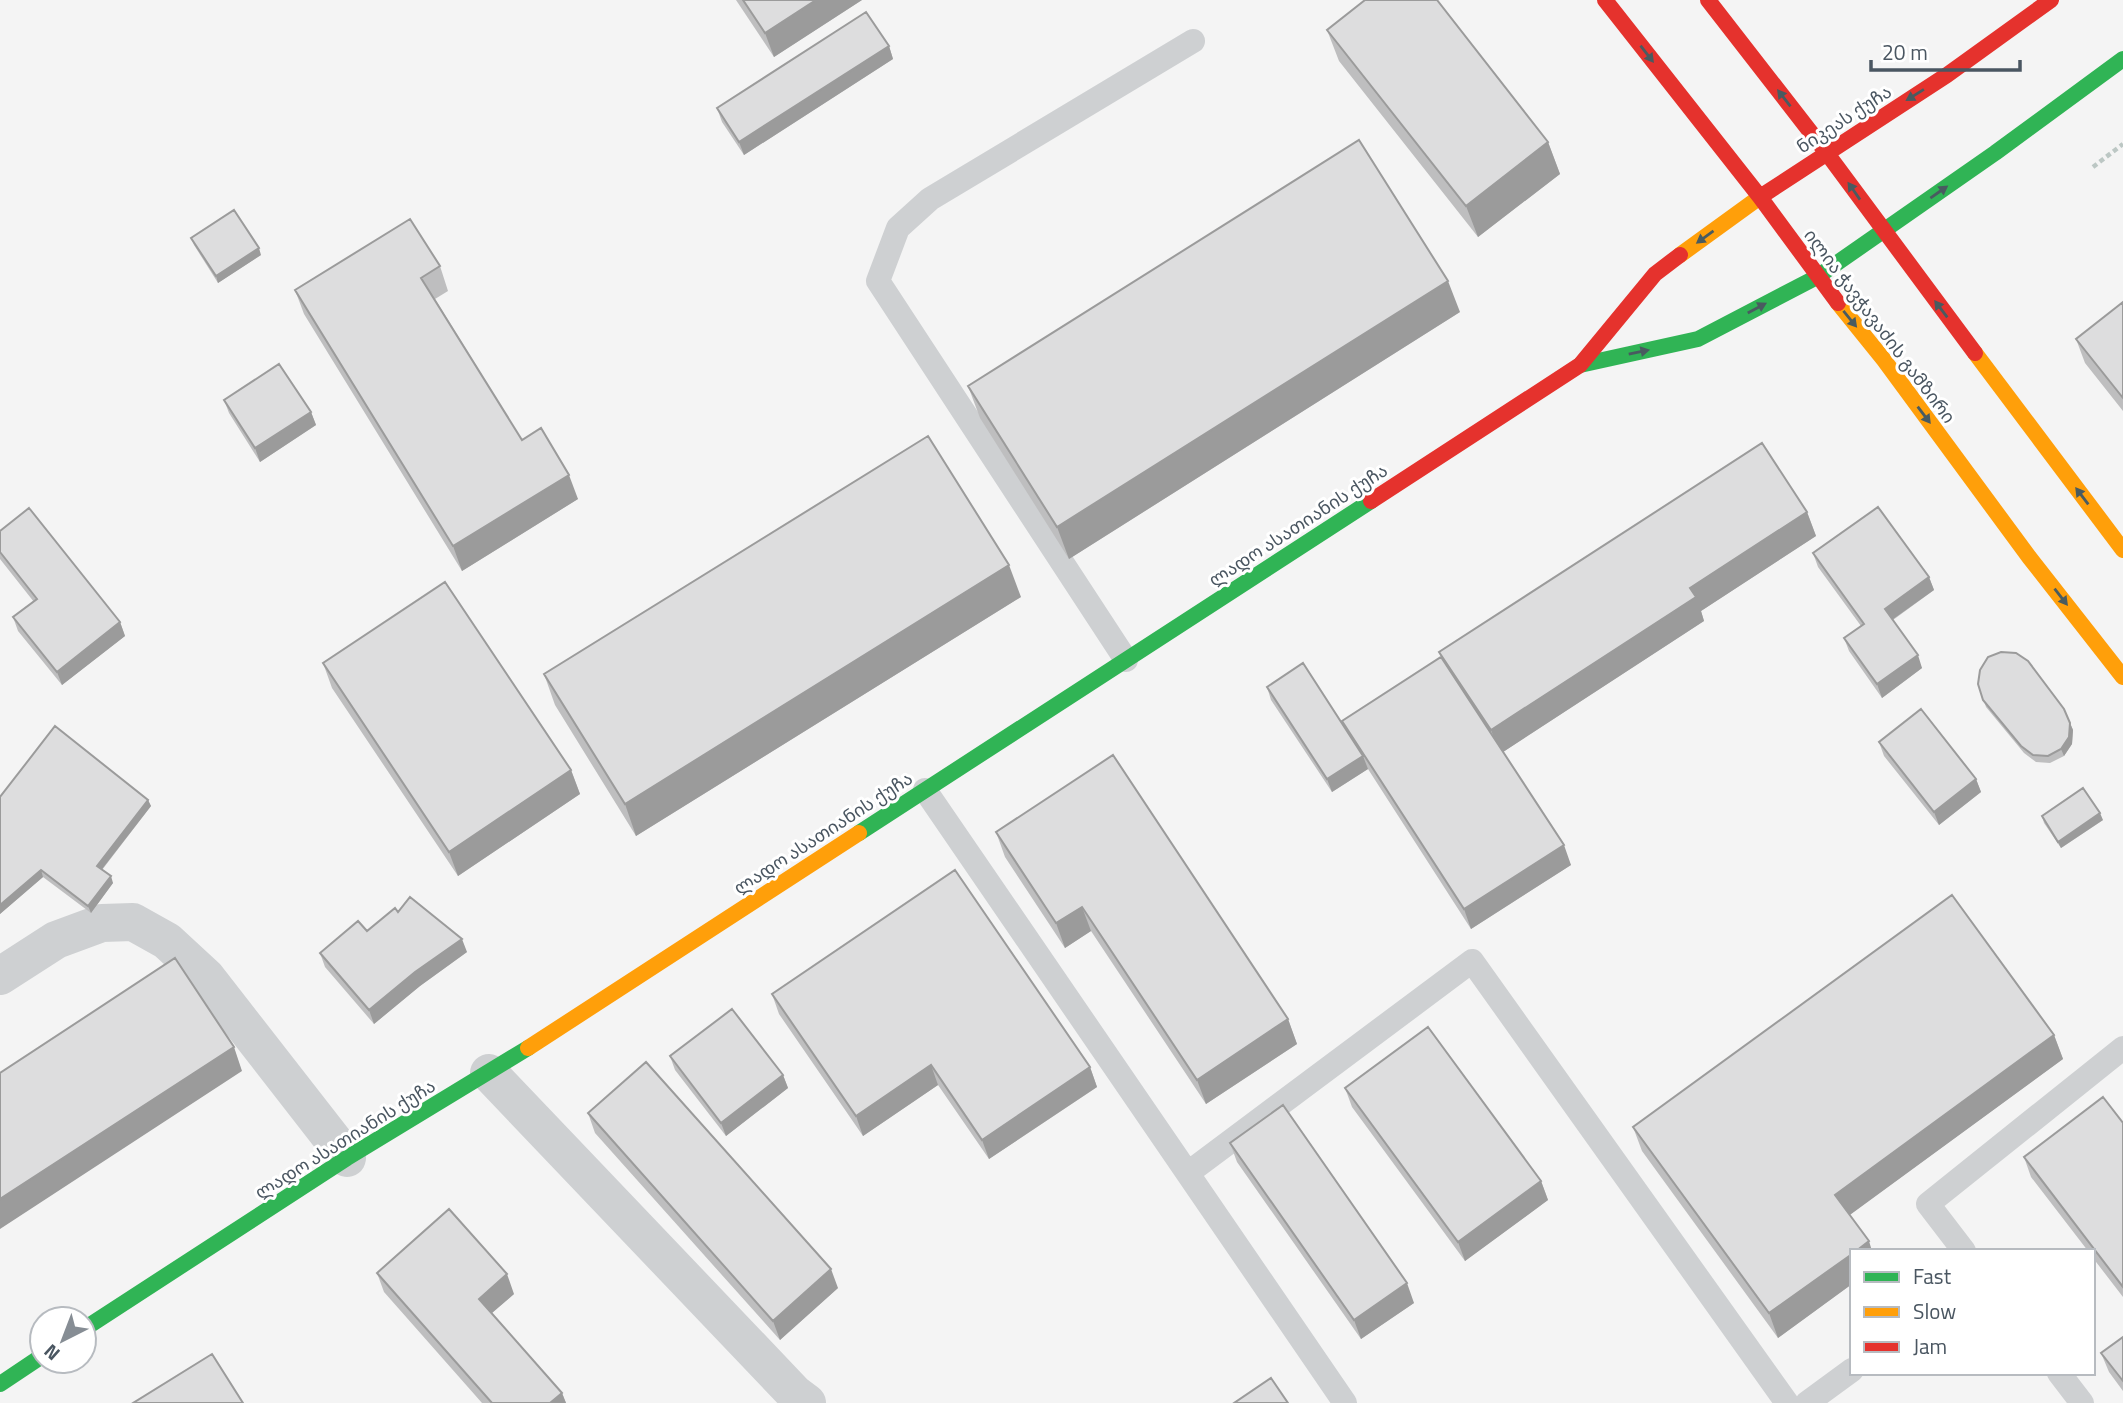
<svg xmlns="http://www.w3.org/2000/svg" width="2123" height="1403" font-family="'Titillium Web','Noto Sans Georgian',sans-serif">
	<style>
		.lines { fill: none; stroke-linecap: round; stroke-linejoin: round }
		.path { stroke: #bcc7c4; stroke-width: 4.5; stroke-dasharray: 5 3.5; stroke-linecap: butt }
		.lane { stroke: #ced0d2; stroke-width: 24 }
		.street { stroke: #ced0d2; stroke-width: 38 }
		.fast { stroke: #30b455; stroke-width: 16 }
		.slow { stroke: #ff9f0a; stroke-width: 16 }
		.jam { stroke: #e5322d; stroke-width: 16 }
		.wall { fill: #bebebf }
		.shaded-wall { fill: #9b9b9b }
		.building { fill: #ddddde; stroke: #9b9b9b; stroke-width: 2 }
		.oneway { fill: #495b60 }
		.labels { text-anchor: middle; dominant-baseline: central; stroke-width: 6; stroke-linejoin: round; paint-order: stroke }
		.street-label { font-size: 18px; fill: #4a5661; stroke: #fff }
	</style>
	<rect width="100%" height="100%" fill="#f4f4f4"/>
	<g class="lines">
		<path class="path" d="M2093,167L2123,144"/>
		<path class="lane" d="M1126,660L878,281L898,228L930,199L1193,41
			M925,790L1345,1403
			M1188,1173L1472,961L1787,1403
			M1964,1251L1928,1204L2123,1048
			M2059,1373L2082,1403
			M1807,1403L1852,1370"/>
		<path class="street" d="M0,976L56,940L102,923L133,922L167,941L206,977L347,1158
			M489,1073L795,1394L807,1403"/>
		<path class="fast" d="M1817,277L1995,153L2123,59
			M1580,365L1698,339L1817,277
			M859,833L1371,501
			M84,1329L347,1158L528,1048
			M0,1384L42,1356"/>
		<path class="slow" d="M1680,255L1760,197
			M1838,303L1884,360L2029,557L2123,677
			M1975,353L2123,550
			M528,1048L859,833"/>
		<path class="jam" d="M1605,0L1760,197L1838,303
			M1708,0L1826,152L1975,353
			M1760,197L1947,75L2051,0
			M1371,501L1580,365L1655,274L1680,255"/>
	</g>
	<path class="wall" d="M736,0H862L774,57Z
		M1327,30L1548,142L1560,174L1478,237L1339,61Z
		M889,46L893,59L744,155L722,122L717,108Z
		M191,238L261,255L218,283L194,245Z
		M440,266L448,291L435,299L522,440L578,499L462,571L304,314L295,290Z
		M2123,302V411L2085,363L2076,339Z
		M1460,312L1069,559L980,418L968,386Z
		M224,400L311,412L316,425L260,462L229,413Z
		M1807,512L1816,536L1701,611L1704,621L1503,752L1571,865L1471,929L1368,769L1332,792L1271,700L1267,687L1345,728L1342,721L1441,657L1439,652Z
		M0,531L120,622L125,636L62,685L18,631L13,617L34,602L0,559Z
		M1813,553L1929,577L1934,590L1893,620L1922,668L1882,698L1849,651L1844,638L1861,626L1818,567Z
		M1021,597L636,836L555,705L544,674Z
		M323,663L571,770L580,794L458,876L332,688Z
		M1978,684L2070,723L2073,730L2072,744L2064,756L2050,763L2036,762L2024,753L1986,707Z
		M1879,742L1976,779L1981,792L1939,825L1884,756Z
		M0,797L148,800L151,806L102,870L113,883L91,913L43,877L0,914Z
		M2042,816L2103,820L2061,848L2044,823Z
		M996,832L1288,1019L1297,1044L1206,1104L1091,931L1065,948L1005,857Z
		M398,912L467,952L420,986L374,1024L325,967L320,953L367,931Z
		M772,994L1090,1067L1097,1087L989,1159L938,1085L863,1136L779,1014Z
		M2054,1035L2063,1059L1849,1215L1852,1251V1284L1778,1338L1642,1151L1633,1127Z
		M670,1056L783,1075L788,1088L726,1136L675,1070Z
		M1345,1088L1541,1181L1548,1200L1465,1261L1352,1107Z
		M588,1113L838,1288L780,1340L595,1133Z
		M2123,1123V1297L2093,1258V1251H2088L2031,1177L2024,1157Z
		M1230,1143L1414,1303L1361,1339L1237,1162Z
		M377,1273L514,1294L492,1313L562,1393L566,1403H482L384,1292Z
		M2123,1337V1391L2109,1372L2101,1353Z"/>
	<path class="shaded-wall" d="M816,0H862L774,57L765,33Z
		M889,46L893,59L744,155L739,142Z
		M1548,142L1560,174L1478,237L1466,206Z
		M259,248L261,255L218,283L216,276Z
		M1448,281L1460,312L1069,559L1057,527Z
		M311,412L316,425L260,462L255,448Z
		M569,475L578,499L462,571L453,546Z
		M1807,512L1816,536L1701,611L1704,621L1500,754L1491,730L1690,588Z
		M1009,565L1021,597L636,836L625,804Z
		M1929,577L1934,590L1889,622L1885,609Z
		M120,622L125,636L62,685L57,672Z
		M1918,655L1922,668L1882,698L1877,684Z
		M2070,723L2073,730L2072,744L2064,756L2061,749Z
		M1363,756L1368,769L1332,792L1327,779Z
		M571,770L580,794L458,876L449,852Z
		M1976,779L1981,792L1939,825L1934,812Z
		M148,800L151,806L99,873L97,866Z
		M2100,813L2103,820L2061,848L2058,842Z
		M1564,845L1571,865L1471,929L1464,909Z
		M41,870L43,877L0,914V905Z
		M111,876L113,883L91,913L88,906Z
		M1082,907L1091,931L1065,948L1056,923Z
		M462,939L467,952L420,986L374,1024L369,1010L415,972Z
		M1288,1019L1297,1044L1206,1104L1197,1080Z
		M2054,1035L2063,1059L1843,1220L1835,1195Z
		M234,1047L242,1071L0,1229V1199Z
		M931,1065L938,1085L863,1136L856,1116Z
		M1090,1067L1097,1087L989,1159L982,1140Z
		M783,1075L788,1088L726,1136L721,1123Z
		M1541,1181L1548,1200L1465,1261L1458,1242Z
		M1869,1241L1872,1251H1856Z
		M1852,1254V1284L1778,1338L1769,1313Z
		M831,1269L838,1288L780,1340L773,1321Z
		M507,1274L514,1294L486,1318L479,1299Z
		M1407,1283L1414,1303L1361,1339L1354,1320Z
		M562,1393L566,1403H550Z"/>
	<path class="building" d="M743,0H816L765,33Z
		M1365,0H1437L1548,142L1466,206L1327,30Z
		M866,12L889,46L739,142L717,108Z
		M1359,140L1448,281L1057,527L968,386Z
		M234,210L259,248L216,276L191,238Z
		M410,219L440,266L421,278L522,440L541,428L569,475L453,546L295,290Z
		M2123,302V398L2076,339Z
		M279,364L311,412L255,448L224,400Z
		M928,436L1009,565L625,804L544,674Z
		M1762,443L1807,512L1690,588L1696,597L1491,730L1439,652Z
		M1878,507L1929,577L1885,609L1918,655L1877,684L1844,638L1864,624L1813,553Z
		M29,508L120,622L57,672L13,617L37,599L0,552V531Z
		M445,582L571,770L449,852L323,663Z
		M2001,652L2016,653L2028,661L2064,709L2070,723L2069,737L2061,749L2048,756L2033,755L2021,746L1983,700L1978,684L1980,670L1988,657Z
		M1441,657L1564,845L1464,909L1342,721Z
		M1303,663L1363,756L1327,779L1267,687Z
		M1921,709L1976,779L1934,812L1879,742Z
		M55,726L148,800L97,866L111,876L88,906L41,870L0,905V797Z
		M1113,755L1288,1019L1197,1080L1082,907L1056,923L996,832Z
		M2083,788L2100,813L2058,842L2042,816Z
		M955,870L1090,1067L982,1140L931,1065L856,1116L772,994Z
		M1952,895L2054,1035L1835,1195L1869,1241L1856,1251H1852V1254L1769,1313L1633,1127Z
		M410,897L462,939L415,972L369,1010L320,953L358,921L367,931L395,908L398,912Z
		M175,958L234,1047L0,1199V1073Z
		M732,1009L783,1075L721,1123L670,1056Z
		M1428,1027L1541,1181L1458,1242L1345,1088Z
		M646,1062L831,1269L773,1321L588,1113Z
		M2103,1097L2123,1123V1287L2024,1157Z
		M1283,1105L1407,1283L1354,1320L1230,1143Z
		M449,1209L507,1274L479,1299L562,1393L550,1403H492L377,1273Z
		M2123,1337V1381L2101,1353Z
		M212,1354L243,1403H133Z
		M1271,1378L1288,1403H1234Z"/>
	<defs><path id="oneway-solid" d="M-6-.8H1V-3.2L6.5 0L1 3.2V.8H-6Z" transform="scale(1.75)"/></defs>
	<g class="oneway">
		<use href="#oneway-solid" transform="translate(1647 54) rotate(52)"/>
		<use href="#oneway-solid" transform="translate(1915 95) rotate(148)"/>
		<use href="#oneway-solid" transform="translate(1784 98) rotate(-128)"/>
		<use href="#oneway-solid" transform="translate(1854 191) rotate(-125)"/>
		<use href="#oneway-solid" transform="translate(1939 192) rotate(-35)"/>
		<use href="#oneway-solid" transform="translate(1705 237) rotate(144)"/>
		<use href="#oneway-solid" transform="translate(1757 308) rotate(-28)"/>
		<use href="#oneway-solid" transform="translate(1941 309) rotate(-127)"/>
		<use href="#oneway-solid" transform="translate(1850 319) rotate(51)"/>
		<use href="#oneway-solid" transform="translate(1639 352) rotate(-12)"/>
		<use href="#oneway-solid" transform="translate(1924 415) rotate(53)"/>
		<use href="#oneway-solid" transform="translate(2082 496) rotate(-127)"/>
		<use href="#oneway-solid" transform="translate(2061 597) rotate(52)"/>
	</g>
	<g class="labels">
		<g class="street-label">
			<text transform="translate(1844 119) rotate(-33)">ნიკეას ქუჩა</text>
			<text transform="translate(1880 326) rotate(53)">ილია ჭავჭავაძის გამზირი</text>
			<text transform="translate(1298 525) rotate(-33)">ლადო ასათიანის ქუჩა</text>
			<text transform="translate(823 833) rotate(-33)">ლადო ასათიანის ქუჩა</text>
			<text transform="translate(345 1139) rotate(-32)">ლადო ასათიანის ქუჩა</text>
		</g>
	</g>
	<rect x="1850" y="1249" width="245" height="126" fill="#ffffff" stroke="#b7bbc0" stroke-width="2"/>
	<rect x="1864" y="1272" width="35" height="10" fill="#30b455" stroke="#b7bbc0" stroke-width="2"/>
	<text x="1913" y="1284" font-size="21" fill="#4a5661">Fast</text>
	<rect x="1864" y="1307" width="35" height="10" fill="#ff9f0a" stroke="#b7bbc0" stroke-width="2"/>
	<text x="1913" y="1319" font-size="21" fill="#4a5661">Slow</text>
	<rect x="1864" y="1342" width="35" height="10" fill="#e5322d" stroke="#b7bbc0" stroke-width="2"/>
	<text x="1913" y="1354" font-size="21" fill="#4a5661">Jam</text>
	<g transform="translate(63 1340) rotate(222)"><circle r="33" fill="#ffffff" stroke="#b7bbc0" stroke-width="2"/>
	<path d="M0-5L12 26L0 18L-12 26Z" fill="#868d94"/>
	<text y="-10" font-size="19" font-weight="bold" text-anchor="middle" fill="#4a5661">N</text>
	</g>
	<path d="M1871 60v10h149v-10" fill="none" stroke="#4a5661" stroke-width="3.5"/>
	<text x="1882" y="60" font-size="21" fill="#4a5661" stroke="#ffffff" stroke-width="5" paint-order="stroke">20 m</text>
</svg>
